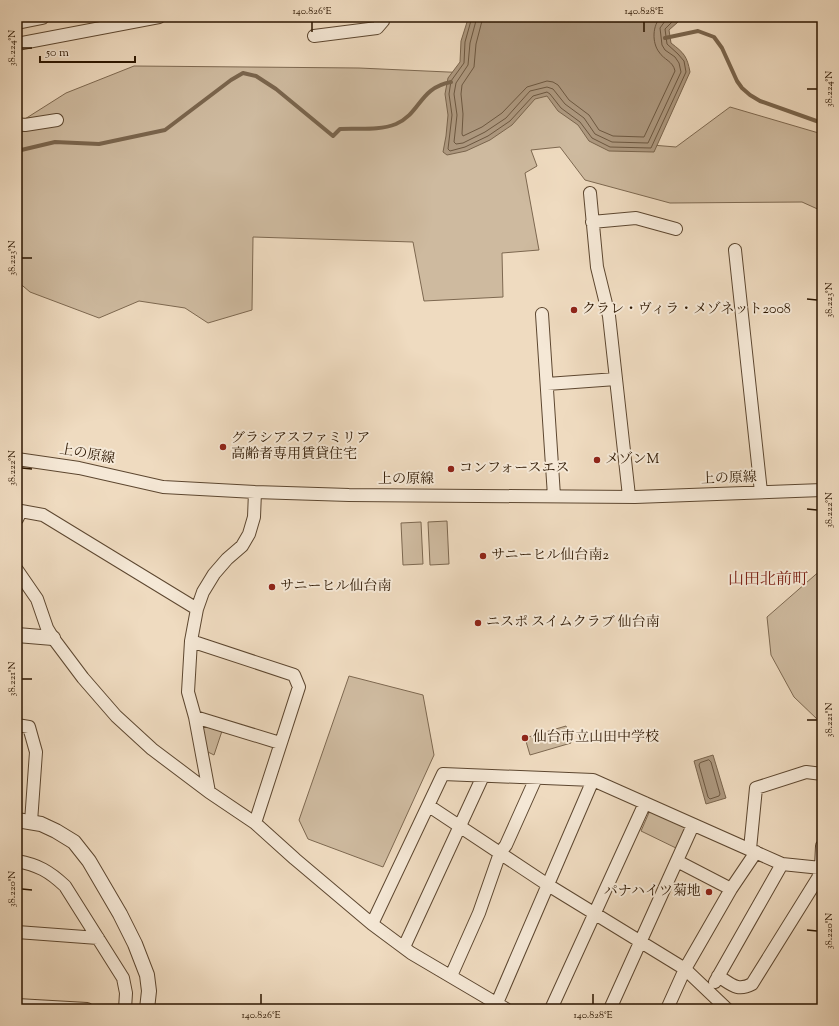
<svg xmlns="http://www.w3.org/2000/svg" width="839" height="1026" font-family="'Sorts Mill Goudy','Noto Serif JP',serif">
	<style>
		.green { fill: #ceba9f; stroke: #7d6850 }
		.water { fill: #ad987f; stroke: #79644c }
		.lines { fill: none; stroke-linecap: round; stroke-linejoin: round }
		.shore { stroke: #6c5740; stroke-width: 1 }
		.stream { stroke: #79644c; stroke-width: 4 }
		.minor-casing { stroke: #5d4730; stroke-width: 14 }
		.tertiary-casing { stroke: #5d4730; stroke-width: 16 }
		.minor { stroke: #f5e8d6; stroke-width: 12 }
		.tertiary { stroke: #f5e8d6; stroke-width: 14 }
		.ticks { fill: none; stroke: #2c1600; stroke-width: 1.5 }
		.poi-dot { fill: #8f2418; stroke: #f5e8d6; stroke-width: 1.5 }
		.labels { text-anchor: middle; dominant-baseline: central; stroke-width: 4; stroke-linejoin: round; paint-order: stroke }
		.poi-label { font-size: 14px; fill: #2c1600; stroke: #f5e8d6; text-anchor: start }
		.street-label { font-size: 14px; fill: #2c1600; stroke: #f5e8d6 }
		.quarter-label { font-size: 16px; fill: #7a1f14; stroke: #f5e8d6 }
		.neatline { fill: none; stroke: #2c1600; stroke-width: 1.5 }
		.ticks-label { font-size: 10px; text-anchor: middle; fill: #2c1600 }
	</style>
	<rect width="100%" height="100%" fill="#efdbc0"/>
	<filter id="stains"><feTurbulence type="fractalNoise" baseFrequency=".005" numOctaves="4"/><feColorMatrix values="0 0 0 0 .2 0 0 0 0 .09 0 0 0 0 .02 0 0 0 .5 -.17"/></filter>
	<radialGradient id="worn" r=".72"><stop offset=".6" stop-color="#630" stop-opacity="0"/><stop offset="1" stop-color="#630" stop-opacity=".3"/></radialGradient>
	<path class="green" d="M134,66L359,68L470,73L539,82L603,141L676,147L730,107L822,134V211L802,202L670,203L585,180L560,147L531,150L537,166L525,173L539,250L502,253L503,297L424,301L413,242L253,237L252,310L208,323L185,308L139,301L99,318L30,292L17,281V124L66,93Z
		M447,521L449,564L430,565L428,522Z
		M421,522L423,564L403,565L401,523Z
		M822,569V722L818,720L794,697L771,655L767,617Z
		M349,676L423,695L434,755L383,867L308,839L299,820Z
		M203,726L222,731L214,755L206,751L201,731Z
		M566,726L571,743L530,755L525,738Z
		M651,808L689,826L678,849L641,831Z"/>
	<path class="water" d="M469,17H676L678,22L669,30L671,43C684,53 687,56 690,72L654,152L609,151L589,141L578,125L558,111L547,96L535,99L512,125L490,140L466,151L447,155L443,152L446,136L448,115L445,94L448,78L460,62L461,41L468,19Z
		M713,755L726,798L706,804L694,761Z"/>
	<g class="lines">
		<path class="shore" d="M472,17L465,42L464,63L451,81L449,94L452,115L448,149L450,151L465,147L488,136L510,121L533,96L547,92L550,94L561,108L580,122L592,138L610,147L651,148L686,72L684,61L678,54L667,44L665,29L673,21V17
			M477,17L470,43L468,65L456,83L454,94L457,115L454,142L456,144L463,143L485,132L506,118L530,91L547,87L553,89L565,104L584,118L595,134L612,142L648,143L681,72L679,63L675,57L665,50L662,45L660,28L668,17
			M483,17L476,44L474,67L462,85L461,94L463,114L462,134L463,136L482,127L502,113L527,87L547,81L553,82L558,85L569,100L589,115L599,130L613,136L644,137L675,71C673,61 664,60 659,52C652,43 652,25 661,17
			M709,760L711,762L720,794L719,796L710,799L708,797L699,765L700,763Z"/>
		<path class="stream" d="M665,38L698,31L714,37L722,48L737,81L742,88L750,95L760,101L822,123
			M17,151L55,142L99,144L165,130L231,80L243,73L256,76L276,89L333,136L340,129C358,128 379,131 396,124C421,113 419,88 451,82"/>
		<g class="minor-casing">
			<path id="minor" d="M314,36L377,28L383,21L382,17
				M17,44L159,17
				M17,124L25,125L57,120
				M590,193L597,267L609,316L629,496
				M592,222L636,218L676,229
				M735,250L761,492
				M542,314L554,496
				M547,384L616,379
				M17,459L79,468L163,487L255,492L349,495L635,497L822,490
				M17,519L21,511L43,515L197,609
				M17,570L37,599L47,628L53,638L83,678L116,716L152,749L209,792L255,823L295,859L372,924L411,953L506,1009
				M191,641L294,675L299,687L255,823
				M195,717L280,743
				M17,725L29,727L36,752L31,822
				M209,792L195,717L188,692L191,641L197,609L203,592L214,574L227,559L242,546L249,534L254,517L255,492
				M429,806L548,885L685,969L727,1009
				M750,849L756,788L806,772L822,774
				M17,861C38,865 49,871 65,886L123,978L126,993L125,1009
				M677,861L731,889
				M372,924L443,774L593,780L782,864L821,868
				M17,932L98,938
				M404,947L483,776
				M451,976L479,913L500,853L506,845L536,778
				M718,976C731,984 737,992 752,984L818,878L821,868L822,846
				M715,982L782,864
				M497,1003L593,780
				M17,1005L87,1009
				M551,1009L645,803
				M610,1009L693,825
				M667,1009L685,969L731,889L756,852"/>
		</g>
		<g class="tertiary-casing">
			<path id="tertiary" d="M17,22L42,17
				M17,635L53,638
				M17,820L41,824L56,831L74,842L89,861L120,914L135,944L147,975L149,991L147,1009"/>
		</g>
		<use href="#minor" class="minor"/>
		<use href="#tertiary" class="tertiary"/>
	</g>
	<path class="ticks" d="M312,32V22M644,32V22M22,48H32M807,89H817M22,258H32M807,299L817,300M22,468L32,469M807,509L817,510M22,679H32M807,720H817M22,889L32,890M807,930L817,931M261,1004V994M593,1004V994"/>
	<g class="poi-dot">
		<circle cx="574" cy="310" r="4"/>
		<circle cx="223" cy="447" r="4"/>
		<circle cx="597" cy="460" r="4"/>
		<circle cx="451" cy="469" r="4"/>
		<circle cx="483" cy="556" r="4"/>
		<circle cx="272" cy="587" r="4"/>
		<circle cx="478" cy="623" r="4"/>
		<circle cx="525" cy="738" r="4"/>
		<circle cx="709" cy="892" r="4"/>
	</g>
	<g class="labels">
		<g class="poi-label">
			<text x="582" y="310">クラレ・ヴィラ・メゾネット2008</text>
			<text x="231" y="439">グラシアスファミリア<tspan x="231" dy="16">高齢者専用賃貸住宅</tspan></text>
			<text x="605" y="460">メゾンM</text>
			<text x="459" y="469">コンフォースエス</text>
			<text x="491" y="556">サニーヒル仙台南2</text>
			<text x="280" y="587">サニーヒル仙台南</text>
			<text x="486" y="623">ニスポ スイムクラブ 仙台南</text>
			<text x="533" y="738">仙台市立山田中学校</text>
			<text x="701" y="892" text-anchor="end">パナハイツ菊地</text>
		</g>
		<g class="street-label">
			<text transform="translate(87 455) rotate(10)">上の原線</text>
			<text transform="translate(729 479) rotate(-2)">上の原線</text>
			<text x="406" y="480">上の原線</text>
		</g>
		<g class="quarter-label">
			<text x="768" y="580">山田北前町</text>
		</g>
	</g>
	<rect width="839" height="1026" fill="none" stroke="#efdbc0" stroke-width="44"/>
	<path d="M40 56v6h95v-6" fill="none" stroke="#2c1600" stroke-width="2"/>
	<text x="46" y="56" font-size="12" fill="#2c1600" stroke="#f5e8d6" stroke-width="3" paint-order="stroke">50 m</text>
	<rect x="22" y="22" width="795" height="982" class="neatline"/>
	<g class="ticks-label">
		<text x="312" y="14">140.826°E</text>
		<text x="644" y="14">140.828°E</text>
		<text transform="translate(11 48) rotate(-90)" y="4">38.224°N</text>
		<text transform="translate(828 89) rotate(-90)" y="4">38.224°N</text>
		<text transform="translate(11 258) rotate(-90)" y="4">38.223°N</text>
		<text transform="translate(828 300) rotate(-90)" y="4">38.223°N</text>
		<text transform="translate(11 468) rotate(-90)" y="4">38.222°N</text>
		<text transform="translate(828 510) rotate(-90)" y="4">38.222°N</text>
		<text transform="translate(11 679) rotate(-90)" y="4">38.221°N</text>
		<text transform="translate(828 720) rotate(-90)" y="4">38.221°N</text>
		<text transform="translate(11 889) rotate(-90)" y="4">38.220°N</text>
		<text transform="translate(828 931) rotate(-90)" y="4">38.220°N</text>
		<text x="261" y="1018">140.826°E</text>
		<text x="593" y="1018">140.828°E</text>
	</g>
	<rect width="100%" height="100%" filter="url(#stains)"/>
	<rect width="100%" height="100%" fill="url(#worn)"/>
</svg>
